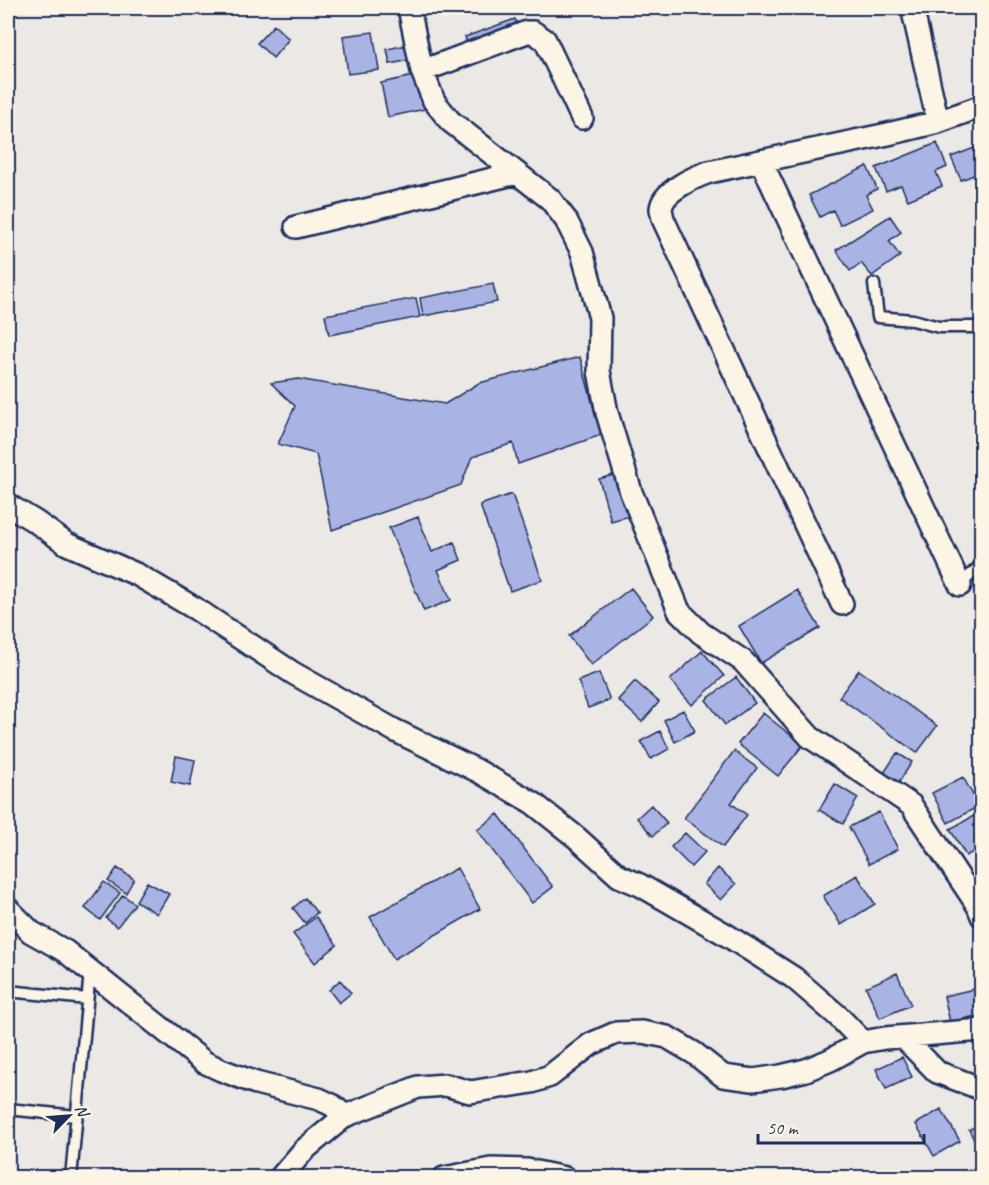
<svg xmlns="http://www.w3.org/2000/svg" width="989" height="1185" font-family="Caveat,sans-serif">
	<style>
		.building { fill: #a9b4e4; stroke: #1b2f5e; stroke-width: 1.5 }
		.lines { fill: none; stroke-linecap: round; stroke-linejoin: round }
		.lane-casing { stroke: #1b2f5e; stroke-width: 15 }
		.street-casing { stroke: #1b2f5e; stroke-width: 26 }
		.lane { stroke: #fcf5e5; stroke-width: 10 }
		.street { stroke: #fcf5e5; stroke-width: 21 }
	</style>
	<rect width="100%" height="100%" fill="#ebe8e5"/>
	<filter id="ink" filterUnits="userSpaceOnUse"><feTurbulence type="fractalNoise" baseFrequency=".0167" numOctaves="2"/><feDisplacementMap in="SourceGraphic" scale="12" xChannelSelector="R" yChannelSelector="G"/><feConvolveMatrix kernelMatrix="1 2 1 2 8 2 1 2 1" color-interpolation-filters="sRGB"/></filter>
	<g filter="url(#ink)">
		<path class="building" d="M515,19L520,31L469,50L465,37Z
			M274,25L289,39L273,58L257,43Z
			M373,32L379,70L348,74L343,36Z
			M412,44L415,59L390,64L387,49Z
			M418,75L425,109L388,117L381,83Z
			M937,143L947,167L936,172L942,186L908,200L901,185L886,191L876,168Z
			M982,145V187L976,174L961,180L951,157Z
			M867,166L877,189L866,195L873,209L840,225L833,210L820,217L809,195Z
			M890,216L901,232L889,241L900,256L872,276L861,263L850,271L836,250Z
			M493,284L497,302L423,316L420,298Z
			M416,298L420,317L329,335L325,315Z
			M580,357L601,435L518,464L513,443L472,457L461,485L332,530L316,454L278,444L295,406L271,383L298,379L445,404L479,383Z
			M617,474L630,516L611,521L599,479Z
			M512,494L542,580L510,591L480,505Z
			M418,517L432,552L454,542L461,560L438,570L451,600L424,611L389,528Z
			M631,588L653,616L591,665L569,636Z
			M797,590L820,628L761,663L739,626Z
			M702,651L724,676L692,705L670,680Z
			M859,670L937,726L917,753L839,697Z
			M599,673L610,700L588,708L578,681Z
			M736,677L755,703L725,725L706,700Z
			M635,681L659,702L642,722L618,700Z
			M683,710L695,731L675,742L664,720Z
			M763,713L803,745L778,776L738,744Z
			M660,731L669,749L651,759L641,741Z
			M734,751L757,768L731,803L747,815L723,847L684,818Z
			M897,753L912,762L899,782L884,773Z
			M176,756L195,760L190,786L171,782Z
			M963,777L979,806L948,823L932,793Z
			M835,784L858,798L843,824L819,810Z
			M651,805L667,823L653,836L637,818Z
			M879,812L898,849L869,864L849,827Z
			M981,812L982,847L966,856L950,829Z
			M498,814L553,887L532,903L477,830Z
			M685,833L705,852L691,867L671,847Z
			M117,868L134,879L126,893L108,881Z
			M457,868L480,909L394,959L370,917Z
			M718,868L736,884L721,900L704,884Z
			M857,875L875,904L841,925L823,896Z
			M104,882L120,893L100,920L85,908Z
			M147,882L169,894L157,914L136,901Z
			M123,895L135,904L117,927L106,918Z
			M305,898L317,913L305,923L293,908Z
			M316,917L337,945L315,963L293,934Z
			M897,973L911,1005L880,1018L866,987Z
			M340,980L351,993L339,1003L329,990Z
			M974,989L980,1015L950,1022L944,996Z
			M902,1057L912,1077L886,1089L876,1069Z
			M941,1109L960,1141L934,1156L916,1124Z
			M982,1123V1154L969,1130Z"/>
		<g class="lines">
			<g class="lane-casing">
				<path id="lane" d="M874,284L878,317L913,320L939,327H982
					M960,585L982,564
					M8,991L87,999
					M8,1109L76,1116
					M71,1178L90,971"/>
			</g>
			<g class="street-casing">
				<path id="street" d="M409,8L422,71L434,101L450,121L550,199L566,220L582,252L600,318L599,371L607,413L631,492L679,611L701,633L743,661L810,737L911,805L978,906L982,916
					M914,16L938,122
					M422,71L527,32H533L545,40L582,118
					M761,161L960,585
					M296,227L517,173
					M8,505L36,522L67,544L138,575L196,609L293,673L394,730L478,771L533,803L577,838L619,876L640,885L725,934L794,978L838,1016L863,1042
					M842,604L663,219C663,218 661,210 661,209C662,191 695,177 709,172L888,134L938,122L982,106
					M8,909L31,932L65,951L204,1062L221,1070L256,1083L319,1099L332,1105L345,1116
					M903,1037L937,1072L982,1089
					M280,1178L304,1150L345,1116L418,1087L446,1085L470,1092L532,1082L550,1076L591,1044L616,1033L642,1032L667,1037L694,1053L723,1076L753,1080L781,1076L806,1070L830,1060L863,1042L885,1038L982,1030
					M444,1178L491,1169L527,1170L565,1178"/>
			</g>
			<use href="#lane" class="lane"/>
			<use href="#street" class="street"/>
		</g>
	</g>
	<rect width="989" height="1185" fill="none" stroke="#fcf5e5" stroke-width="30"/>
	<rect x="15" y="15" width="959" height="1155" fill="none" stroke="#1b2f5e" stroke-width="2" filter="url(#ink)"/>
	<g transform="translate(69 1116) rotate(65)" stroke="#fcf5e5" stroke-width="4.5" paint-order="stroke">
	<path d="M0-4.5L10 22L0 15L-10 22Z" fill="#1b2f5e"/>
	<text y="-9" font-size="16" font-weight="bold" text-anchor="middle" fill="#1b2f5e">N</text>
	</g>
	<path d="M758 1134v9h166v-9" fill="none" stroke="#1b2f5e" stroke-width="3"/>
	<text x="767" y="1134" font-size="18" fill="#1b2f5e" stroke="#fcf5e5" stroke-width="4.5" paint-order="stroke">50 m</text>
</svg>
